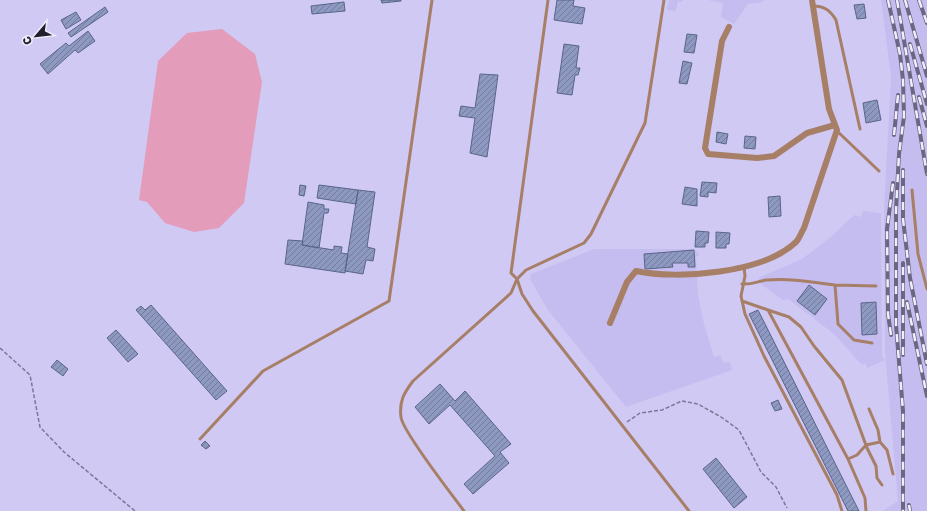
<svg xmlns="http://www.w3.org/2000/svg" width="927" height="511" font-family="'Golos Text',sans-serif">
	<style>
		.built { fill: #c5bdf0 }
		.garden { fill: #e39cba }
		.building { fill: url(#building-hatch); stroke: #5a658a }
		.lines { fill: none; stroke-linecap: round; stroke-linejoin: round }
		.path { stroke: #7c7795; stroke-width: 1.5; stroke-dasharray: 4 2; stroke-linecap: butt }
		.service { stroke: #a77e66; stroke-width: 3 }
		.minor { stroke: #a77e66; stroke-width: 6 }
		.rail-casing { stroke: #6b6681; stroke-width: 4 }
		.rail { stroke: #f0eefc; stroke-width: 2.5; stroke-dasharray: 8; stroke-linecap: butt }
	</style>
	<defs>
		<pattern id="building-hatch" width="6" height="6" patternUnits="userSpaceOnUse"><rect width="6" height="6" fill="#8d99c1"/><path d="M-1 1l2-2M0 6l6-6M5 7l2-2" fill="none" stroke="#737c9d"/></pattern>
	</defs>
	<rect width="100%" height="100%" fill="#d0c9f4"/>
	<path class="built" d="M669,0H683L682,2L678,1L676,11L667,10Z
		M708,0H764L763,2L748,4L734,24L721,17L723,3Z
		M881,0H927V511H883L898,501L885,352L884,210L891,77Z
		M863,211L881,213L882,356L885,360L867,368L865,363L862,365L834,334L788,299L783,300L762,285L758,278L802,259L831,237L854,215L861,217Z
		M594,249H694L700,255L696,257L698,295L704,324L714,357L720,355L724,363L730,362L732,370L626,407L548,310L530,279L531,274Z"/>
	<path class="garden" d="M222,29L255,54L262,82L244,203L219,228L194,232L165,223L147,202L139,200L158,61L187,33Z"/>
	<path class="building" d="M381,0H401V1L382,3Z
		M557,0H574L573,6L585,8L582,24L554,20Z
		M344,2L345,11L312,14L311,6Z
		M864,4L866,18L857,19L854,5Z
		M105,7L108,12L71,37L68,33Z
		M76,12L81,20L66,29L61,20Z
		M88,31L95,41L78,53L75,50L48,74L40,64L66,43L69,46Z
		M687,34L697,35L694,53L684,52Z
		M564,44L579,46L576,68H580L578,75H575L572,95L557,93Z
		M683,61L692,63L687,84L679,83Z
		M480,74L498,75L487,157L470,153L475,118L459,116L461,106L475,108Z
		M877,100L881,120L866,123L863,103Z
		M717,132L728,134L726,144L716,142Z
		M745,136L756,137L755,149L744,148Z
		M702,182L717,183L716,193L708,192V197L700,196Z
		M300,185L306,186L304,196L299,195Z
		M319,185L358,190L356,204L317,198Z
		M685,187L697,189V206L682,204Z
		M358,190L375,192L367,247L375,249L373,261L366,260L363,274L345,271Z
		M780,196L781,216L769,217L768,197Z
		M308,202L324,205V209H329L328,213H324L319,248L302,245Z
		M696,231L709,232L708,243H705V247H695Z
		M716,232L730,233L729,244H726V248H716Z
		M288,240L303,241L302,245L334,250V246L342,247L341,253L348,254L345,273L285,264Z
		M694,250L695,267H688V263H672L673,267L645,269L644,254Z
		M809,285L827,299L815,315L797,301Z
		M876,302L877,334L862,335L861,303Z
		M151,305L227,391L216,400L136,310L141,306L145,310Z
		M758,310L859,511H848L749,314Z
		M116,330L138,354L128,362L107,338Z
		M57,360L68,369L63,376L51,367Z
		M440,384L455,401L465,391L511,444L500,452L509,463L473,494L464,484L495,456L450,405L429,424L415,407Z
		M778,400L782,409L775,411L771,403Z
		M205,441L210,446L206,449L201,445Z
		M716,458L747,497L734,508L703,469Z"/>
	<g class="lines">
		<path class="path" d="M0,348L30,375L40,427L64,452L135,511
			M627,422L640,413L662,410L682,401L698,404L721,417L739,430L761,472L776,487L787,508"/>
		<path class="service" d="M664,0L645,123L591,234L584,243L526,270L517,279L522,294L533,311L689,511
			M813,6C824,6 830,10 836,20L860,129
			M837,131L879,171
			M912,190L918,254L927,289
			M744,267L745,276L741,296L745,314L764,356L837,495L842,511
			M742,284C753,285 757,281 767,280C789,278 812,282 835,285L838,324L854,340L872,343
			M835,285L876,286
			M742,301L768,310L848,459L865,498L866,511
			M768,310L789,317L801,327L814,346L842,380L867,448L876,466L877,478L882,485
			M869,409L878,430L880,442L887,450L893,474
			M200,439L263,371L389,301L432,0
			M848,459L857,455L866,445L880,442
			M464,511C453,496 402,431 401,417C399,401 404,393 413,381L511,293L517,279L511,273L548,0"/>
		<path class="minor" d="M729,27L722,41L705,148L708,154L757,158L774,156L807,133L835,125
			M610,323L627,282L636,271C678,280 764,273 796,242C799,239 801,233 804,228L837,130L829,109L812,0"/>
		<g class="rail-casing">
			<path id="rail" d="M888,0L900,54L903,80L904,116L899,154L896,210V325L903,411V511
				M897,0L927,174
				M905,0L927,76
				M919,0L927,23
				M910,44L927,104
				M919,97L927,126
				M894,135L898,95
				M903,170V219L910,278L927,364
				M907,302L927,396
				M891,335L888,314L887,229L893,183
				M903,355V263
				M909,505L910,511"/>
		</g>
		<use href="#rail" class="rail"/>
	</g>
	<g transform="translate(36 36) rotate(242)" stroke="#f0eefc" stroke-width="3" paint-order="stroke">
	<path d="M0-3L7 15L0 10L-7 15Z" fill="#211e2e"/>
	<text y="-6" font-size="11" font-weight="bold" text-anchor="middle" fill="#211e2e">С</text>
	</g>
</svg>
